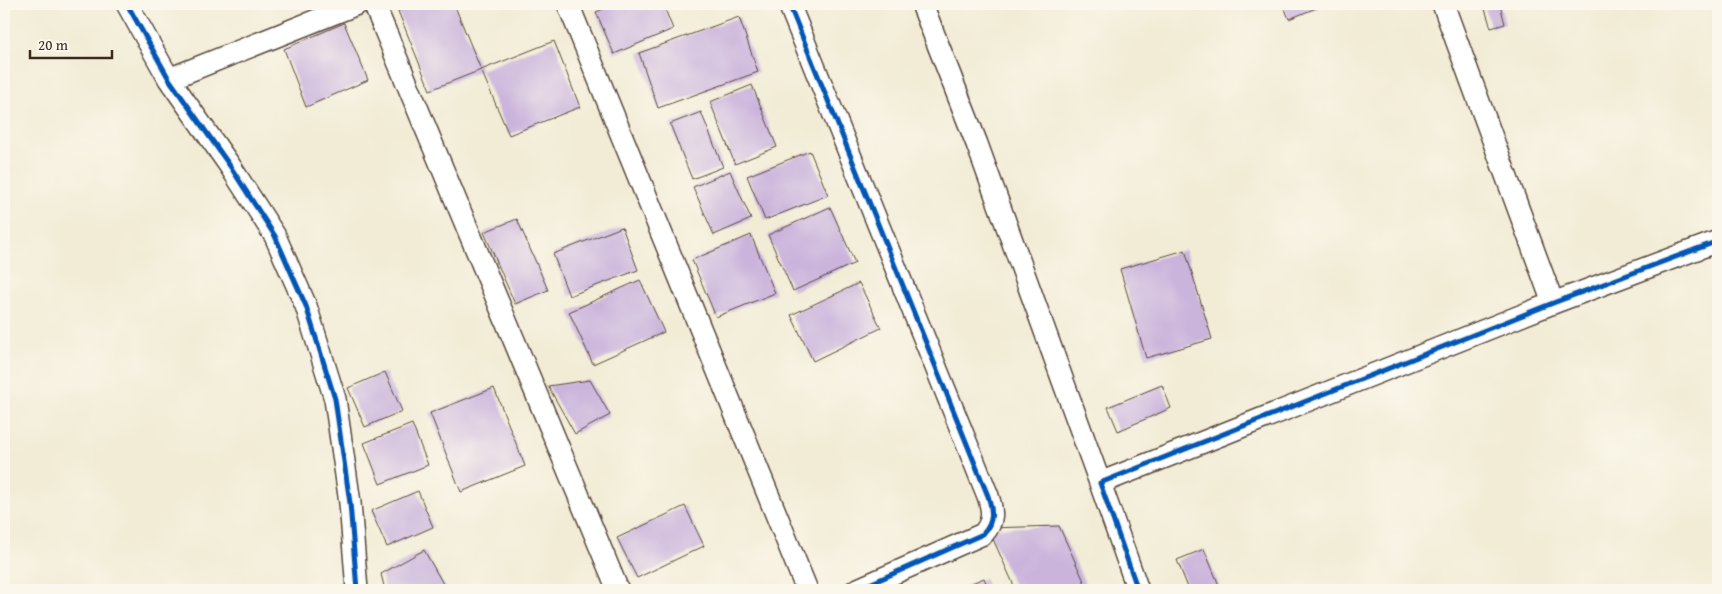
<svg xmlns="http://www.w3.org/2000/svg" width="1722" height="594" font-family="'Gentium Book Plus',serif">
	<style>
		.building { fill: #cab4dc }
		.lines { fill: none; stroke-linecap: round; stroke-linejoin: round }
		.minor-casing { stroke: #56473a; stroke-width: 24 }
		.minor { stroke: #fff; stroke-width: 21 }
		.cycleway-casing { stroke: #fbf7ec; stroke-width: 8 }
		.cycleway { stroke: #0057b8; stroke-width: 5 }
	</style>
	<rect width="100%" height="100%" fill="#fbf7ec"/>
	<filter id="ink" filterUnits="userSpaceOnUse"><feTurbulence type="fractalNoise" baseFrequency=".02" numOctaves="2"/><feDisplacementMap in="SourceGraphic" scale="10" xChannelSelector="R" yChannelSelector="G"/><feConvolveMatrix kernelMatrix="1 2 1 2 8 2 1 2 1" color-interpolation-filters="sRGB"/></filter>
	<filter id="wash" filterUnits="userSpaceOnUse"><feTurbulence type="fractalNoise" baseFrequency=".0096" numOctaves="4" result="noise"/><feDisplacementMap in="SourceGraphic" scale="20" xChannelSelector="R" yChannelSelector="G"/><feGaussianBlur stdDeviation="1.12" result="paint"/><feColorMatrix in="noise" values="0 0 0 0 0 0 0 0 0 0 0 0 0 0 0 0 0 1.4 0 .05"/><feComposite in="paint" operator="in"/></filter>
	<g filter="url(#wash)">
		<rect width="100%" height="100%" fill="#f2ecd6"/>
		<g id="blocks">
			<path class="building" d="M415,4H454L481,70L430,90L398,11Z
				M616,4H663L673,29L614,54L596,12Z
				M1283,4H1326L1289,19Z
				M1500,5L1505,24L1491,28L1485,9Z
				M739,17L758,72L658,108L639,53Z
				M344,23L368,80L306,107L284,49Z
				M554,41L580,107L509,135L481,70Z
				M752,85L777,147L735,164L710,102Z
				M701,112L723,167L692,179L670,124Z
				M810,151L828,195L765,220L747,176Z
				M730,171L751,219L714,235L693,187Z
				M830,207L855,263L793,291L768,235Z
				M517,219L548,290L515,304L484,232Z
				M622,227L638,270L569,296L553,254Z
				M751,235L775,293L716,317L692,260Z
				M1185,250L1212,339L1146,358L1120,269Z
				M640,280L664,332L593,364L569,312Z
				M859,283L881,328L813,361L791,315Z
				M385,372L402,411L365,427L348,388Z
				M590,380L610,415L575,434L548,386Z
				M1162,385L1171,408L1118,431L1108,407Z
				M494,388L525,466L461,492L430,413Z
				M412,424L428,465L380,484L364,443Z
				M418,491L433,527L387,547L371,511Z
				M685,506L704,546L637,578L617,538Z
				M1059,526L1088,590H1016L988,528Z
				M1204,549L1221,590H1189L1177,560Z
				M424,550L446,589L385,590L381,574Z
				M984,578L989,590H955Z"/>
		</g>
	</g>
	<g filter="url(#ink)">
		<use href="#blocks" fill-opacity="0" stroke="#56473a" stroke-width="1"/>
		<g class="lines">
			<g class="minor-casing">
				<path id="minor" d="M127,4L169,79L230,166L275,236L306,306L335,399L350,503L357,590
					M374,4L618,590
					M568,4L807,590
					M789,4L988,496C993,511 994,522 983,534L856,590
					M922,4L977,144L1100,483
					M1443,4L1553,303
					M169,79L357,4
					M1138,590L1100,483L1553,303L1718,241"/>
			</g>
			<use href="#minor" class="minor"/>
			<g class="cycleway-casing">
				<path id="cycleway" d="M127,4L169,79L230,166L275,236L306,306L335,399L350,503L357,590
					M789,4L988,496C993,511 994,522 983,534L856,590
					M1138,590L1100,483L1553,303L1718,241"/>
			</g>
			<use href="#cycleway" class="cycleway"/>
		</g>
	</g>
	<rect width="1722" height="594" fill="none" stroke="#fbf7ec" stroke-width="20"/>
	<path d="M30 50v8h82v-8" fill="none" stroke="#3b2a1e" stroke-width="2.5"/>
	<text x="38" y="50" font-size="15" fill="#3b2a1e" stroke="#fbf7ec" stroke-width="4" paint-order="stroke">20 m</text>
</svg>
